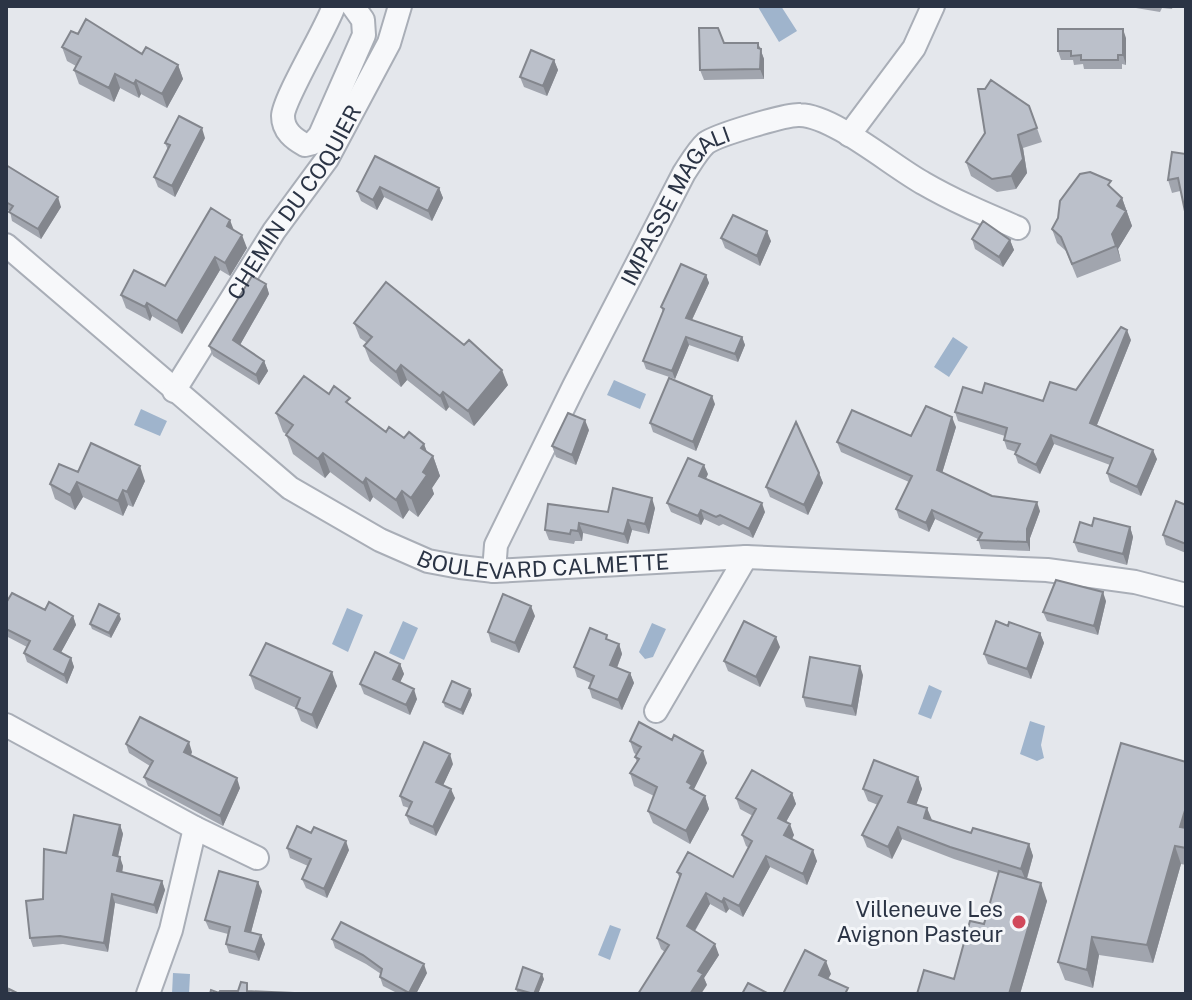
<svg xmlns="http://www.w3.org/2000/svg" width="1192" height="1000" font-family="'Public Sans',sans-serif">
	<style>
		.water { fill: #9fb4cc }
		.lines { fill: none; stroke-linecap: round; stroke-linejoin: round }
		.minor-casing { stroke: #a9aeb7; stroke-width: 26 }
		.minor { stroke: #f7f8fa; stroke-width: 22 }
		.wall { fill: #a1a5ae }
		.shaded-wall { fill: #83868d }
		.building { fill: #bbc0ca; stroke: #83868d; stroke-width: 2 }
		.poi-dot { fill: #d1495b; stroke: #f4f6f9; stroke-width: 3 }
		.labels { text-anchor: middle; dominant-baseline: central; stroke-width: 6; stroke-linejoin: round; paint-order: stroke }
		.street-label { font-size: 22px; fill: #2b3445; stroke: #f4f6f9 }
		.poi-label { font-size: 22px; fill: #2b3445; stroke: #f4f6f9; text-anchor: end }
	</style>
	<rect width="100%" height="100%" fill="#e4e7ec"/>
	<path class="water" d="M781,6L797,31L779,42L758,7Z
		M953,337L968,347L949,377L934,367Z
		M614,380L646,394L640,409L607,395Z
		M141,409L167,421L160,436L134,425Z
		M347,608L363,615L348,652L332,644Z
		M403,621L418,628L404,660L389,653Z
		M652,623L666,629L653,657L645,659L639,652Z
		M929,685L942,691L931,719L918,714Z
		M1030,721L1045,726L1041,745L1044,758L1037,761L1020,754Z
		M610,925L621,929L610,960L598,955Z
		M173,973L190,974L189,994H172Z"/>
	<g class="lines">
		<g class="minor-casing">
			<g id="minor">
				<path d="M334,6C326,29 283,100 283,116C283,131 294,139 305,145L313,143L320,135L364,35L363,20L353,6"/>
				<path d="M849,135L914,48L933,6"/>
				<path id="s1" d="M6,245L290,488L380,540L428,561L460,567L494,571L746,557L1047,570L1135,582L1186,595"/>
				<path id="s2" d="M174,391L274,231L327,159L389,43L400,6"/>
				<path id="s3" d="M494,571L496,545L574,386L684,173C690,164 698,150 706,143C717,135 787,114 800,115C834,116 892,166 923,183C954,201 985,214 1018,228"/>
				<path d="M656,711L746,557"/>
				<path d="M6,725L195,828L171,930L148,994"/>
				<path d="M195,828L257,858"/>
			</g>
		</g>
		<use href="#minor" class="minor"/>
	</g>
	<path class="wall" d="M1124,6H1173L1172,9L1162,8L1160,12Z
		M78,34L178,65L183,79L167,108L141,94L139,98L120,88L114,102L79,84L74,70L76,66L67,61L62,47Z
		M1126,38V65L1122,64V69H1084L1083,64L1074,65L1073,60H1061L1058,51Z
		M724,43H758L764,59V79L704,80L700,70Z
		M554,60L558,70L547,96L524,87L520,77Z
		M1029,106L1042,142L1023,148L1027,173L1016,189L997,192L971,176L966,162Z
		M205,138L175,197L158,187L154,177L168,150L165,143Z
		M1186,154L1180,191L1172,193L1168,180Z
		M375,156L439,188L443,198L432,221L384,197L377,210L361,201L357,191Z
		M6,165L61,207L41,239L12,221L10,211L6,209Z
		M1114,190L1122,198L1132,226L1118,249L1121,261L1077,278L1066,251L1057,243L1052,229Z
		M234,231L247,248L230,276L220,270L182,334L152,316L150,321L126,308L121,295L165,286Z
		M721,238L771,241L760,266L725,248Z
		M972,239L1010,240L1014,250L1003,267L975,249Z
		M706,275L709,283L692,320L742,337L745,345L738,362L689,345L675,379L646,369L643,361L663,312L661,307Z
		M266,284L269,294L240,345L264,361L268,371L259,385L213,356L209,346Z
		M354,323L508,385L474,426L449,407L446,411L407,380L401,387L370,361L364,346L367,343L360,338Z
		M1131,340L1097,425L1157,459L1141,496L1110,482L1107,473L1110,465L1054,444L1040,474L1018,463L1015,454L1016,452L1007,449L1004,440L1005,436L958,421L955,412L982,393L1043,401L1076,390Z
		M329,394L353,407L386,432L424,444L427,453L433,456L440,476L432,488L434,494L418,517L409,510L403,519L373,497L370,502L330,472L325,478L293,454L286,434L283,432L276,413Z
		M715,404L696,451L653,432L650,423Z
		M956,427L942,473L992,496L1040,511L1030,538V551L981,549L978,539L935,519L929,532L899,518L896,509L909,482L841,452L837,442L911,436Z
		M589,430L576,465L556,457L552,446Z
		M78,472L145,481L133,507L128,505L123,516L83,497L75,510L55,499L50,484Z
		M819,473L823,483L808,515L770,497L766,487Z
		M708,474L706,478L765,512L753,538L723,524L719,526L704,519L701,525L671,512L667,503Z
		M1186,505V553L1166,545L1163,535Z
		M655,508L649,534L632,530L628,544L583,533L582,541H575L574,544L549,540L545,530L608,512Z
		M1092,526L1130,527L1133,537L1127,565L1078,552L1074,542Z
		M1106,601L1098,635L1047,621L1043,612Z
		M6,603L73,616L76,625L61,652L71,658L74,667L67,684L27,662L24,653L27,647L6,636Z
		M535,616L519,653L491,642L488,632Z
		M121,619L111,638L92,629L90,624Z
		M1008,626L1040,633L1044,643L1031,679L988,664L984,654Z
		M609,640L619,644L622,654L617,668L630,673L634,683L622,710L592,698L589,688L591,683L577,677L574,667Z
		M780,647L760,687L728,671L724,661Z
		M400,664L404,674L400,682L417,699L410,715L364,694L360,684Z
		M250,675L337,686L317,729L301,721L296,708L255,689Z
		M863,675L856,716L806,707L803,697Z
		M470,689L472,695L463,715L445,707L443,702Z
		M630,741L707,763L694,789L705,796L709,809L690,844L653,823L648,811L654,796L634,786L630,773L637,762L635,757L637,755L634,753Z
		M126,744L192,752L191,755L240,788L223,826L148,786L144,777L150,766L129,753Z
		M1186,762V865L1181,864L1153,963L1099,955L1093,988L1065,980L1058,962Z
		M453,764L443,785L455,798L436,836L410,824L406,815L409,808L403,806L400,796Z
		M918,777L922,789L916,804L932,820L971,833L1029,844L1033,856L1027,879L1047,901L1020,994H917L954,979L984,924L998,873L954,859L902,839L892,859L867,847L862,835L878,805L868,801L863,789Z
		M792,793L796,804L786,822L794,835L792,839L817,861L807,885L770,867L743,917L729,909L726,913L710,904L695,931L719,955L704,978L707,985L661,949L657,938L680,879L677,872L733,877L749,848L746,846L742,835L753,816L740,809L736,798Z
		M120,825L123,834L118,857L123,866L122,872L162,881L165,890L157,914L115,903L108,952L63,944L33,947L30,938L43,899L66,853Z
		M311,833L349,850L327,898L306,888L302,879L308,866L290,858L287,848Z
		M262,891L251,932L261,935L265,944L259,961L229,953L226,944L228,934L209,929L205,920Z
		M332,939L427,973L416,994H399L383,986L380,977L381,974L366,964L335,948Z
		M544,979L538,994H518L516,989Z"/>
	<path class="shaded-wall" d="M1123,29L1126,38V65L1123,55Z
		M758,43L764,59V79L760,69Z
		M554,60L558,70L547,96L543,86Z
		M178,65L183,79L167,108L162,94Z
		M115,74L120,88L114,102L109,88Z
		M136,80L141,94L139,98L134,84Z
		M202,128L205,138L175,197L172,186Z
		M1018,135L1023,148L1027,173L1016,189L1011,176Z
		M380,187L384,197L377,210L373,200Z
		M439,188L443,198L432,221L428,211Z
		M58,197L61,207L41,239L38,229Z
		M1122,198L1132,226L1118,249L1121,261L1112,234L1117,206Z
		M230,220L235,233L227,226Z
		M767,231L771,241L760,266L757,256Z
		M242,235L247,248L230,276L225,263Z
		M1010,240L1014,250L1003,267L999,257Z
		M215,257L220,270L182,334L177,321Z
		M706,275L709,283L689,326L686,318Z
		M266,284L269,294L237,350L233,340Z
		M147,303L152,316L150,321L145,307Z
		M1127,330L1131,340L1094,432L1090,423Z
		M686,337L689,345L675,379L672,371Z
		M742,337L745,345L738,362L735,354Z
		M264,361L268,371L259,385L256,375Z
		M401,365L407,380L401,387L396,372Z
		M502,370L508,385L474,426L468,411Z
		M443,392L449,407L446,411L440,396Z
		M712,396L715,404L696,451L693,442Z
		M952,417L956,427L940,480L937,470Z
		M585,420L589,430L576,465L572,455Z
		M1051,435L1054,444L1040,474L1036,465Z
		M424,444L430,460L433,456L440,476L432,488L434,494L418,517L411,498L423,472L421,448Z
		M1153,450L1157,459L1141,496L1137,487Z
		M323,453L330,472L325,478L318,459Z
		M704,465L708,474L703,485L699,476Z
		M140,466L145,481L133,507L127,492Z
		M819,473L823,483L808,515L804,505Z
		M366,478L373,497L370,502L363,483Z
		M77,482L83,497L75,510L70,495Z
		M123,490L128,505L123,516L118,501Z
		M402,491L409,510L403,519L396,500Z
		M652,498L655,508L649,534L645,524Z
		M1037,502L1040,511L1030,538V551L1027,542V529Z
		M762,503L765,512L753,538L749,529Z
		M701,510L704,519L701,525L698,516Z
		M932,510L935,519L929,532L926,523Z
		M628,520L632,530L628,544L624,534Z
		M579,523L583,533L582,541L578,531Z
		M1130,527L1133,537L1127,565L1123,554Z
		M1103,592L1106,601L1098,635L1094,626Z
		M531,606L535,616L519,653L515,643Z
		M119,614L121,619L111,638L109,633Z
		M73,616L76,625L58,658L54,649Z
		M1040,633L1044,643L1031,679L1027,669Z
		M776,637L780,647L760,687L756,677Z
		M619,644L622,654L614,675L610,665Z
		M71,658L74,667L67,684L64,675Z
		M400,664L404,674L397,689L393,679Z
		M860,666L863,675L856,716L852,706Z
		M332,672L337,686L317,729L312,715Z
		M630,673L634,683L622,710L618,700Z
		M414,689L417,699L410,715L406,705Z
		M470,689L472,695L463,715L461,710Z
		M189,742L192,752L188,761L184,752Z
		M703,751L707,763L694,789L697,797L687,782Z
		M450,754L453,764L440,792L436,782Z
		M918,777L922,789L913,814L908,802Z
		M237,778L240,788L223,826L220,816Z
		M451,789L455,798L436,836L433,827Z
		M792,793L796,804L782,829L778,818Z
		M705,796L709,809L690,844L686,831Z
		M1186,807V844L1180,827Z
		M927,808L932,820L924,818Z
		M790,824L794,835L788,846L784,835Z
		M120,825L123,834L116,864L113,855Z
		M898,827L902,839L892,859L888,847Z
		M346,841L349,850L327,898L324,889Z
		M1029,844L1033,856L1026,881L1021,869Z
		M1175,846L1181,864L1153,963L1147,945Z
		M813,850L817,861L807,885L803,874Z
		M766,856L770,867L743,917L739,906Z
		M120,857L123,866L121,880L117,871Z
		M162,881L165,890L157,914L154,905Z
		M258,882L262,891L249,940L245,931Z
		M1041,883L1047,901L1020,994H1009Z
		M706,893L710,904L691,937L687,926Z
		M112,894L115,903L108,952L104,943Z
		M724,898L729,909L726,913L722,902Z
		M261,935L265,944L259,961L255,952Z
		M1092,937L1099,955L1093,988L1087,970Z
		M715,944L719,955L704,978L707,985L701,994H690L698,971Z
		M826,961L831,974L823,988L819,975Z
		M424,964L427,973L416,994H409V993Z
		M542,974L544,979L538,994H534Z"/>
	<path class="building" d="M86,19L142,54L146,47L178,65L162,94L136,80L134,84L115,74L109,88L74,70L81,57L62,47L71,31L78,34Z
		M699,28H718L724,43H758V48L761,49L760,69L700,70Z
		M1058,29H1123V55H1118V60H1081V55L1071,56V51H1058Z
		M531,50L554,60L543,86L520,77Z
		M991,80L1029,106L1037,128L1018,135L1023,159L1011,176L992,179L966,162L985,133L978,89H985Z
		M179,116L202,128L172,186L154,177L170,145L165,143Z
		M1172,152L1186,154V216L1178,178L1168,180Z
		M375,156L439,188L428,211L380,187L373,200L357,191Z
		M6,165L58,197L38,229L9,212L13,206L6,202Z
		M1090,172L1111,181L1108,185L1122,198L1117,206L1126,211L1112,234L1116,246L1072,264L1061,237L1052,229L1058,218L1060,201L1080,174Z
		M211,208L230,220L227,226L242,235L225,263L215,257L177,321L147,303L145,307L121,295L134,270L165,286Z
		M733,215L767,231L757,256L721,238Z
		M983,221L1010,240L999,257L972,239Z
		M681,264L706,275L686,318L742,337L735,354L686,337L672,371L643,361L664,309L661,307Z
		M252,276L266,284L233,340L264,361L256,375L209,346Z
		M386,282L464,345L469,340L502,370L468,411L443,392L440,396L401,365L396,372L364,346L372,337L354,323Z
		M1121,327L1127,330L1090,423L1153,450L1137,487L1107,473L1113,458L1051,435L1036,465L1015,454L1020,444L1004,440L1007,428L955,412L963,387L982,393L985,383L1043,401L1050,382L1076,390Z
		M304,376L329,394L334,386L350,398L346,402L386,432L389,427L404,438L409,432L424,444L421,448L433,456L423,472L427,475L411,498L402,491L396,500L366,478L363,483L323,453L318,459L286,435L293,425L276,413Z
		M669,378L712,396L693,442L650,423Z
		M926,406L952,417L937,470L992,496L1037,502L1027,529V542L978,540L982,533L932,510L926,523L896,509L912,476L837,442L852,410L911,436Z
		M568,413L585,420L572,455L552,446Z
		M796,422L819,473L804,505L766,487Z
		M91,443L140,466L127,492L123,490L118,501L77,482L70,495L50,484L59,464L78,472Z
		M688,458L704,465L699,476L762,503L749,529L720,515L716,517L701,510L698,516L667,503Z
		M613,488L652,498L645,524L628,520L624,534L579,523L578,531L571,530L570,534L545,530L548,504L608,512Z
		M1176,501L1186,505V544L1163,535Z
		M1094,518L1130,527L1123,554L1074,542L1080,522L1092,526Z
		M1056,580L1103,592L1094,626L1043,612Z
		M12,593L45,610L49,602L73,616L54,649L71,658L64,675L24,653L30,641L6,629V603Z
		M503,594L531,606L515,643L488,632Z
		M99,604L119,614L109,633L90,624Z
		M744,621L776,637L756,677L724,661Z
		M996,621L1008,626L1009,622L1040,633L1027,669L984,654Z
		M590,628L607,635L606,639L619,644L610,665L630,673L618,700L589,688L594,676L574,667Z
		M266,643L332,672L312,715L296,708L300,698L250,675Z
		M375,652L400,664L393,679L414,689L406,705L360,684Z
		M810,657L860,666L852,706L803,697Z
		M452,681L470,689L461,710L443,702Z
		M140,717L189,742L184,752L237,778L220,816L144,777L153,761L126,744Z
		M639,722L672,740L674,735L703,751L687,782L692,785L690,788L705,796L686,831L648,811L657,787L630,773L639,759L635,757L641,747L630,741Z
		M424,742L450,754L436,782L451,789L433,827L406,815L412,802L400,796Z
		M1121,743L1186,762V807L1180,827L1186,828V848L1175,846L1147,945L1092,937L1087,970L1058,962Z
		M874,760L918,777L908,802L927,808L924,818L971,833L973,828L1029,844L1021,869L950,847L898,827L888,847L862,835L882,796L863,789Z
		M752,770L792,793L778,818L790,824L784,835L813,850L803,874L766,856L739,906L724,898L722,902L706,893L687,926L715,944L698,971L703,974L690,994H638L669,945L657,938L681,874L677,872L688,852L733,877L752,841L742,835L756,809L736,798Z
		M74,815L120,825L113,855L120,857L117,871L162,881L154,905L112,894L104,943L60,936L30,938L26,901L43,899L44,849L66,853Z
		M297,826L311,833L314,827L346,841L324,889L302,879L311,859L287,848Z
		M219,871L258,882L245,931L261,935L255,952L226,944L230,927L205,920Z
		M999,871L1041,883L1009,994H917L924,970L954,979L970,921L984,924Z
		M341,922L424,964L409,993L380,977L382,969L363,955L332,939Z
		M805,950L826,961L819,975L848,988L845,994H783Z
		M523,967L542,974L534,994L516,989Z
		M241,982L247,983V991L294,993L295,994H210L211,990L219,993L220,991H238Z
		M748,983L769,994H742Z
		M9,989L19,994H8Z"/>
	<circle class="poi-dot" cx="1019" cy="922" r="8"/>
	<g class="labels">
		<g class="street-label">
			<text stroke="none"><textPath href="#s2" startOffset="224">CHEMIN DU COQUIER</textPath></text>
			<text stroke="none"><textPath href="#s3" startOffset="412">IMPASSE MAGALI</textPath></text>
			<text stroke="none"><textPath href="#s1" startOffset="646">BOULEVARD CALMETTE</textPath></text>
		</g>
		<g class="poi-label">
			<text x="1003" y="909">Villeneuve Les<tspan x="1003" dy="25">Avignon Pasteur</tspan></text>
		</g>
	</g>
	<rect width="1192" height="1000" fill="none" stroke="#2b3445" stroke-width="16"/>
</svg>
